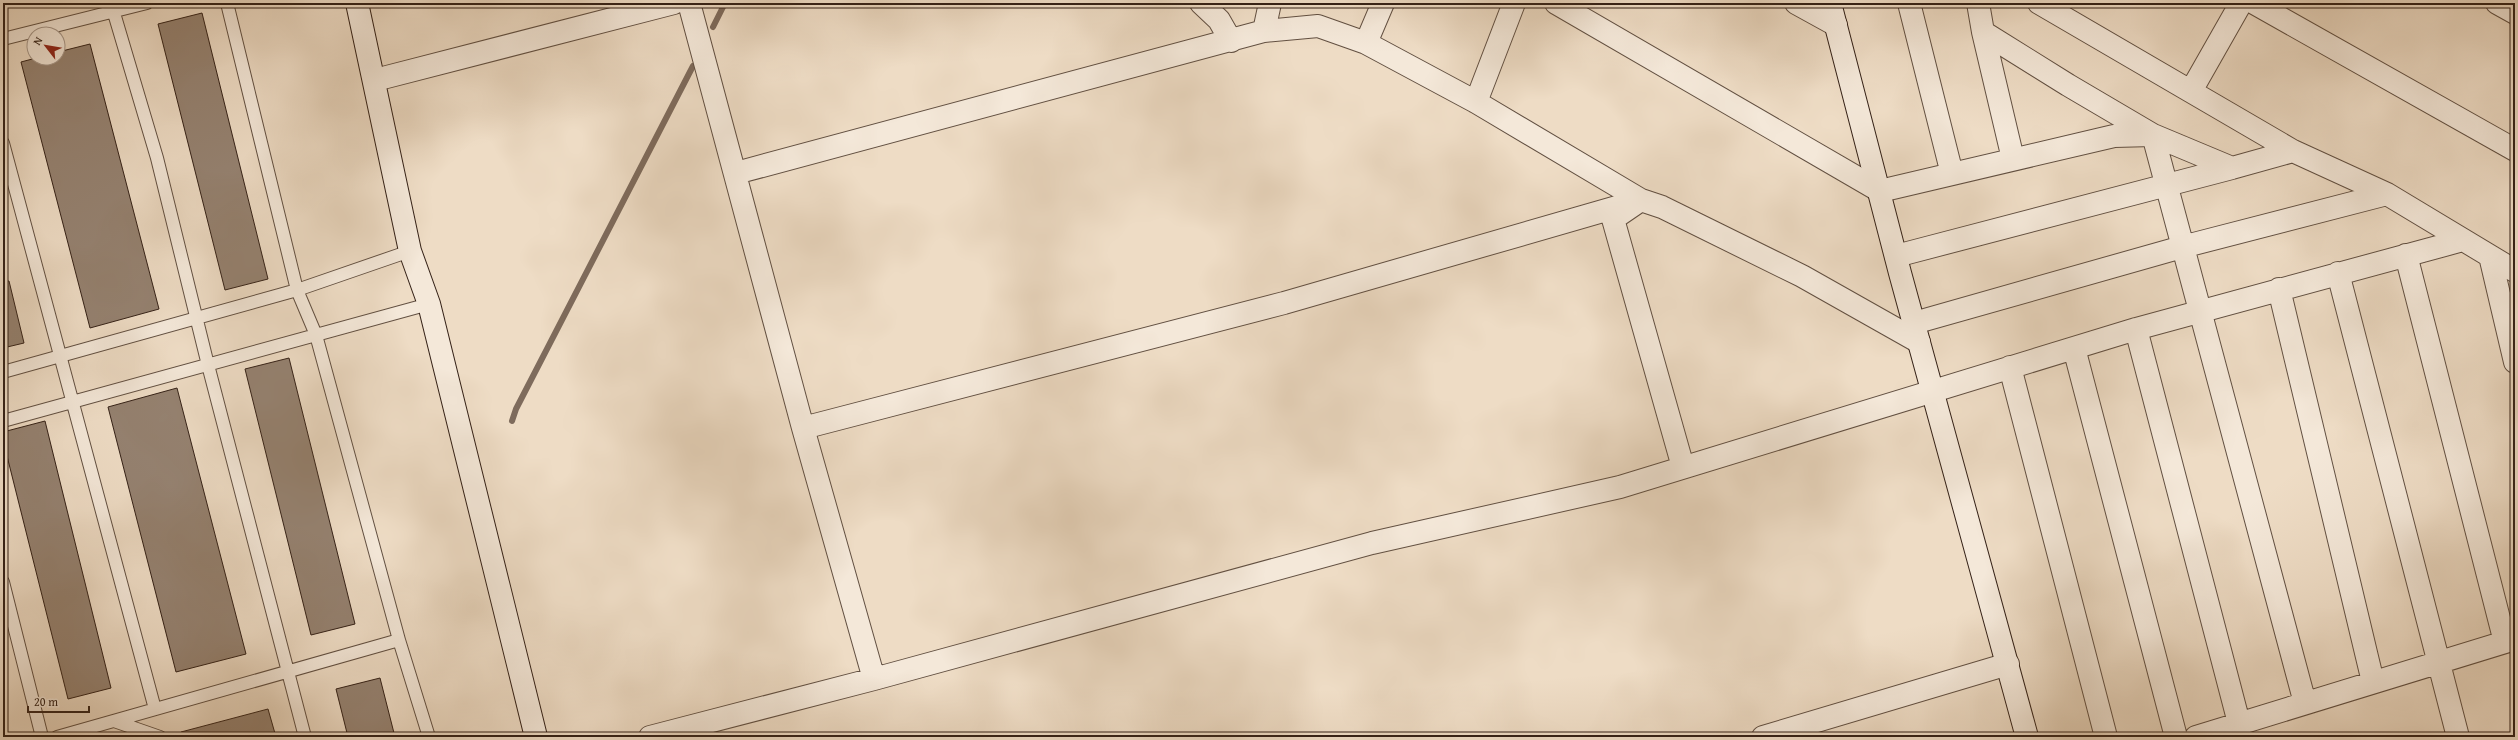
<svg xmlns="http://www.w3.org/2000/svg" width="2518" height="740" font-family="'Gentium Book Plus',serif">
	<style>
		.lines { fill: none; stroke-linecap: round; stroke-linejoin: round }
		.stream { stroke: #7e6b5c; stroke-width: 6 }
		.building { fill: #958271; stroke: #342117 }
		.lane-casing { stroke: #625042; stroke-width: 14 }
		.street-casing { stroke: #625042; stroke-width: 24 }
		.secondary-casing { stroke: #342117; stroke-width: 24 }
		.lane { stroke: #f4e8d9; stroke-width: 12 }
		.street { stroke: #f4e8d9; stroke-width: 22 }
		.secondary { stroke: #f4e8d9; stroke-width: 22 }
	</style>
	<rect width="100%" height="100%" fill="#eedcc5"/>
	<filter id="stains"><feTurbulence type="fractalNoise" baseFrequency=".005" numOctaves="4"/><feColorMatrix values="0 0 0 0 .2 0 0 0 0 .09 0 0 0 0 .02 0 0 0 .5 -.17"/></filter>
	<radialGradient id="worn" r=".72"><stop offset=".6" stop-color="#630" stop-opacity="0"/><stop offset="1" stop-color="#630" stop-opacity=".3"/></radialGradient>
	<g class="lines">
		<path class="stream" d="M713,27L725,3
			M512,421L516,409L693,66"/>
	</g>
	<path class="building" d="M202,13L268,279L225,290L158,24Z
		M90,44L159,309L90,328L21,62L36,58H58V52Z
		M3,281H9L24,343L3,348Z
		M289,358L355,624L311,635L245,369Z
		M177,388L246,654L176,672L108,407Z
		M45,421L111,688L68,699L3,440V432Z
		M380,678L395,737H348L336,689Z
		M268,709L276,737H182L181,732Z"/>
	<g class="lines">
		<g class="lane-casing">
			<path id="lane" d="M111,3L157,158L208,365L305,737
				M227,3L297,290L316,335L399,640
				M3,39L147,3
				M3,143L155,709
				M3,372L297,290L410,251
				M3,421L429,304
				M3,582L42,737
				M114,721L160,737
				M57,737L399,640L429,737"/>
		</g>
		<g class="street-casing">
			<path id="street" d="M689,3L803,428L874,679
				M1201,3L1219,20L1231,41
				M1556,3L1880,191L2114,136L2153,135L2232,168L2293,151
				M1796,3L1836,25
				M1909,3L1952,174
				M1978,3L1983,32L2068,85L2153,135L2305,703
				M2039,3L2293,151L2387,194L2515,271
				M2254,3L2515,150
				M2497,3L2515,13
				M1264,31L1270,3
				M1983,32L2013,159
				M1366,43L1383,3
				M375,80L674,3
				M2191,91L2241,3
				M1476,102L1514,3
				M736,173L1264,31L1318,26L1366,43L1476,102L1641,200L1662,207L1802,276L1919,342
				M1635,204L1613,219L1683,467
				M2406,255L2505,642
				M1896,256L2232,168
				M2490,256L2515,362
				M2338,273L2458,737
				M2279,289L2373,682
				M1914,323L2182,247L2387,194
				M2136,329L2239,723
				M2074,348L2176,737
				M2010,367L2106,737
				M803,428L1284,303L1641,200
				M650,737L874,679L1372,543L1620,487L2136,329L2463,240
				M1763,737L2008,664
				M2196,737L2515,639"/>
		</g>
		<g class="secondary-casing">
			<path id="secondary" d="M357,3L410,251L429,304L536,737
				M1830,3L1900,273L2027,737"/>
		</g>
		<use href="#lane" class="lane"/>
		<use href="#street" class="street"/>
		<use href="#secondary" class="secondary"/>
	</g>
	<rect width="2518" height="740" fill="none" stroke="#eedcc5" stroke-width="16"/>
	<rect x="4" y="4" width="2510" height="732" fill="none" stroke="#342117" stroke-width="2"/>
	<rect x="8" y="8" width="2502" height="724" fill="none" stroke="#342117"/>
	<g transform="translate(46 46) rotate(301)"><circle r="19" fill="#f4e8d9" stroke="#a7988b"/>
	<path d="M0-3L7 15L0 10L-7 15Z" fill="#8f2418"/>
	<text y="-6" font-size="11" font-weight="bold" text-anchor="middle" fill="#342117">N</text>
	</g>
	<path d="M28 706v6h61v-6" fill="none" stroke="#342117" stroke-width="2"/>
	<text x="34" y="706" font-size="12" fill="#342117" stroke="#f4e8d9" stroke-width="3" paint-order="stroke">20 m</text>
	<rect width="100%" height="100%" filter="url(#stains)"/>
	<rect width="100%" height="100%" fill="url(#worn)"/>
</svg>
